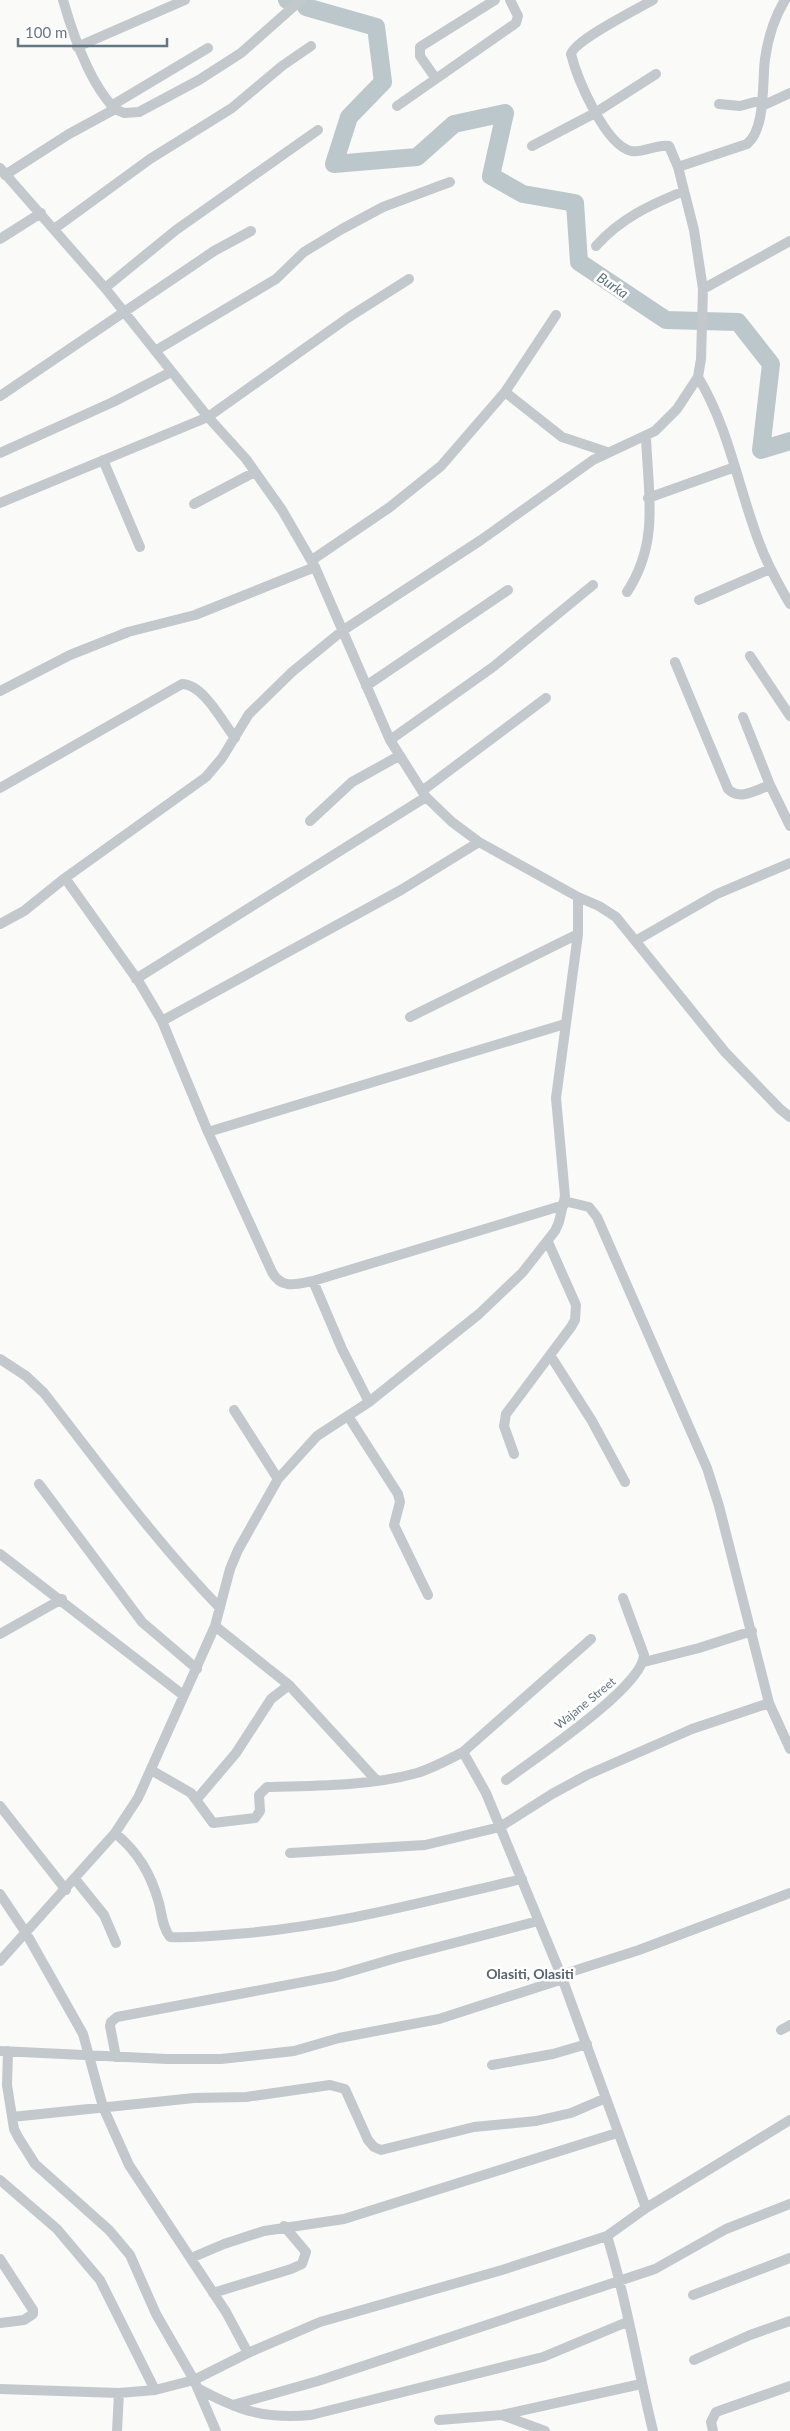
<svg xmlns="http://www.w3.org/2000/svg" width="790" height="2431" font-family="Lato,sans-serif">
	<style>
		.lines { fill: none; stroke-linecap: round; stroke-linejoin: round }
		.river { stroke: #bbc7cb; stroke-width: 18 }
		.minor { stroke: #c3c8cc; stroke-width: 10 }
		.labels { text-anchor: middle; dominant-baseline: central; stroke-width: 5; stroke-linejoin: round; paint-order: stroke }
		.street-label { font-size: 12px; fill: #657683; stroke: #fff }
		.water-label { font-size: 14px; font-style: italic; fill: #60757c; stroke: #fff }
		.neighbourhood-label { font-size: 14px; font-weight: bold; fill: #57646e; stroke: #fff }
	</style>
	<rect width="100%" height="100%" fill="#fafaf8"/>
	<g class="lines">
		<path class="river" d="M287,0L289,1
			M306,7L376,27L383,82L349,117L334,164L417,157L454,124L505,113L491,176L523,194L575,203L579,262L666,320L738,322L771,364L761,450L790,441"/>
		<path class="minor" d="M63,0C73,35 89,83 115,109L124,113L139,112L199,80L241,53L301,0
			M77,47L185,0
			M436,79L420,56V47L495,0
			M719,104L740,106L762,100
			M111,106L208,48
			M397,106L516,23L518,16L510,0
			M762,106L790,93
			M532,146L595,113L656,74
			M678,167L747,144C766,129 762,82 765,59C768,38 774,18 785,0
			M0,168L105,288L208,417L246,459L282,510L315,567L390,740L426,797L452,822L479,842L578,897L599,906L616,917L725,1052L780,1109L790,1117
			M5,175L69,134L115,109
			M54,229L150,159L232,108L282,66L311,46
			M0,239L41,213
			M596,246C621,218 650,205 684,191
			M105,288L176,230L318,130
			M703,289L790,241
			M155,351L276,279L304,252L342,229L383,207L450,182
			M698,377C729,428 738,487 759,542C767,564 778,584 790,604
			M505,392L562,437L607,452
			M0,396L214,251L251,231
			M0,453L113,402L171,372
			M103,460L140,547
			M648,498L735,467
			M0,503L208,417L349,317L409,279
			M194,504L255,472
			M312,560L390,507L441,466L505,392L556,315
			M627,592C660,542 648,493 646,437
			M699,600L770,569
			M750,656L790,716
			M675,662L728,789C740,801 756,790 770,785L790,826
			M366,686L508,590
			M0,691L70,655L128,632L195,615L315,567
			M743,717L770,785
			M390,740L493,667L593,585
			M0,788L182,684C203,684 222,721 235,738
			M422,791L546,698
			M310,821L352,782L399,756
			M65,878L139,982L162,1021L208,1132L272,1272C282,1290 297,1284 313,1281L564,1205
			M0,924L24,911L65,878L206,777L222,758L249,714L292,672L342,631L481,540L593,460L655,431L677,409L698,377L701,359L703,289L694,230L678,167L669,146C656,144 644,153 631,151C605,145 577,78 571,54C575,40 637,9 653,0
			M637,940L717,894L790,863
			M136,979L426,797
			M410,1017L578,934
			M162,1021L401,890L479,842
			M208,1132L565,1024
			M564,1201L589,1207L597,1217L707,1468L719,1506L769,1703L790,1749
			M313,1281L342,1349L369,1402
			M550,1355L592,1421L625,1482
			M0,1359L26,1376L44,1393C101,1466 155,1541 220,1608
			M234,1410L278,1479
			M348,1416L398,1494L400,1502L394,1525L428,1595
			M514,1454L504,1426L506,1414L571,1327L575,1320L576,1305L548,1242
			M39,1484L142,1622L197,1669
			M0,1554L183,1695
			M215,1626L289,1685L376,1780
			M0,1634L62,1599
			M644,1662L699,1648L752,1631
			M463,1752L486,1793L561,1975L646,2208
			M151,1770L191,1793L213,1823L255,1818L260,1811L259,1795L267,1787C316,1786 370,1786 417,1773C433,1768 448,1760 463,1752L591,1639
			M506,1780C534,1759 643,1687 644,1655L623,1598
			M197,1799L236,1753L271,1699L289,1685
			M0,1806L66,1890
			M115,1833C138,1852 151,1874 159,1903C162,1914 162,1927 170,1937C192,1938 213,1936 235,1934C332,1927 427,1901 522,1879
			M290,1853L425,1845L500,1827L552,1794L587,1775L692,1729L769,1703
			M75,1879L104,1915L116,1943
			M0,1894L26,1933L83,2034L103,2107L129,2165L226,2312L248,2353
			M0,1961L115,1833L138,1798L215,1626L230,1569L238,1550L278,1479L317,1436L369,1402L479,1314L522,1273L555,1231L559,1222L565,1196L556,1098L578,934V897
			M561,1975L639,1950L790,1893
			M781,2030L790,2025
			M0,2051L167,2059H221L267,2054L294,2051L339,2038L439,2019L563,1979
			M8,2051L7,2085L14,2129L18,2137L35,2164L109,2230L130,2255L156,2314L194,2380L216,2431
			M116,2057L110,2026L111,2022L117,2017L335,1976L396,1958L538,1921
			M492,2065L553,2054L587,2044
			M12,2117L194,2098L246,2097L330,2085L345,2089L368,2140L374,2147L381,2150L474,2127L536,2121L571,2113L606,2098
			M0,2180L57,2229L100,2280L155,2390
			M607,2236C627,2300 637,2366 653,2431
			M191,2258L224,2244L264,2231L344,2219L617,2133
			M0,2259L33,2310V2314L24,2320L0,2323
			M213,2293L291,2269L302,2264L306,2252L284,2226
			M693,2295L790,2258
			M694,2360L750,2335L790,2321
			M0,2389L119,2393L155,2390L194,2380L248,2353L320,2322L502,2270L607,2236L646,2208L790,2120
			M199,2389C240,2411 264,2419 311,2415L543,2357L627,2322
			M233,2405L318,2381L655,2269L726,2229L790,2204
			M502,2415L545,2431
			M439,2420L502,2415L641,2384
			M117,2431L119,2393
			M713,2431L711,2422L716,2412L790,2386"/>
	</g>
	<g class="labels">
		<g class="street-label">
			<text transform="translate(585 1703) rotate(-39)">Wajane Street</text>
		</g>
		<g class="water-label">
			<text transform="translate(613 285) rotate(34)">Burka</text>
		</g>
		<g class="neighbourhood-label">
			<text x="530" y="1973">Olasiti, Olasiti</text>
		</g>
	</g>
	<path d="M18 38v8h149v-8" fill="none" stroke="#657683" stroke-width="2.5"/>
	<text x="25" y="38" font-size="15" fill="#657683" stroke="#ffffff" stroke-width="4" paint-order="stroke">100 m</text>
</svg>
